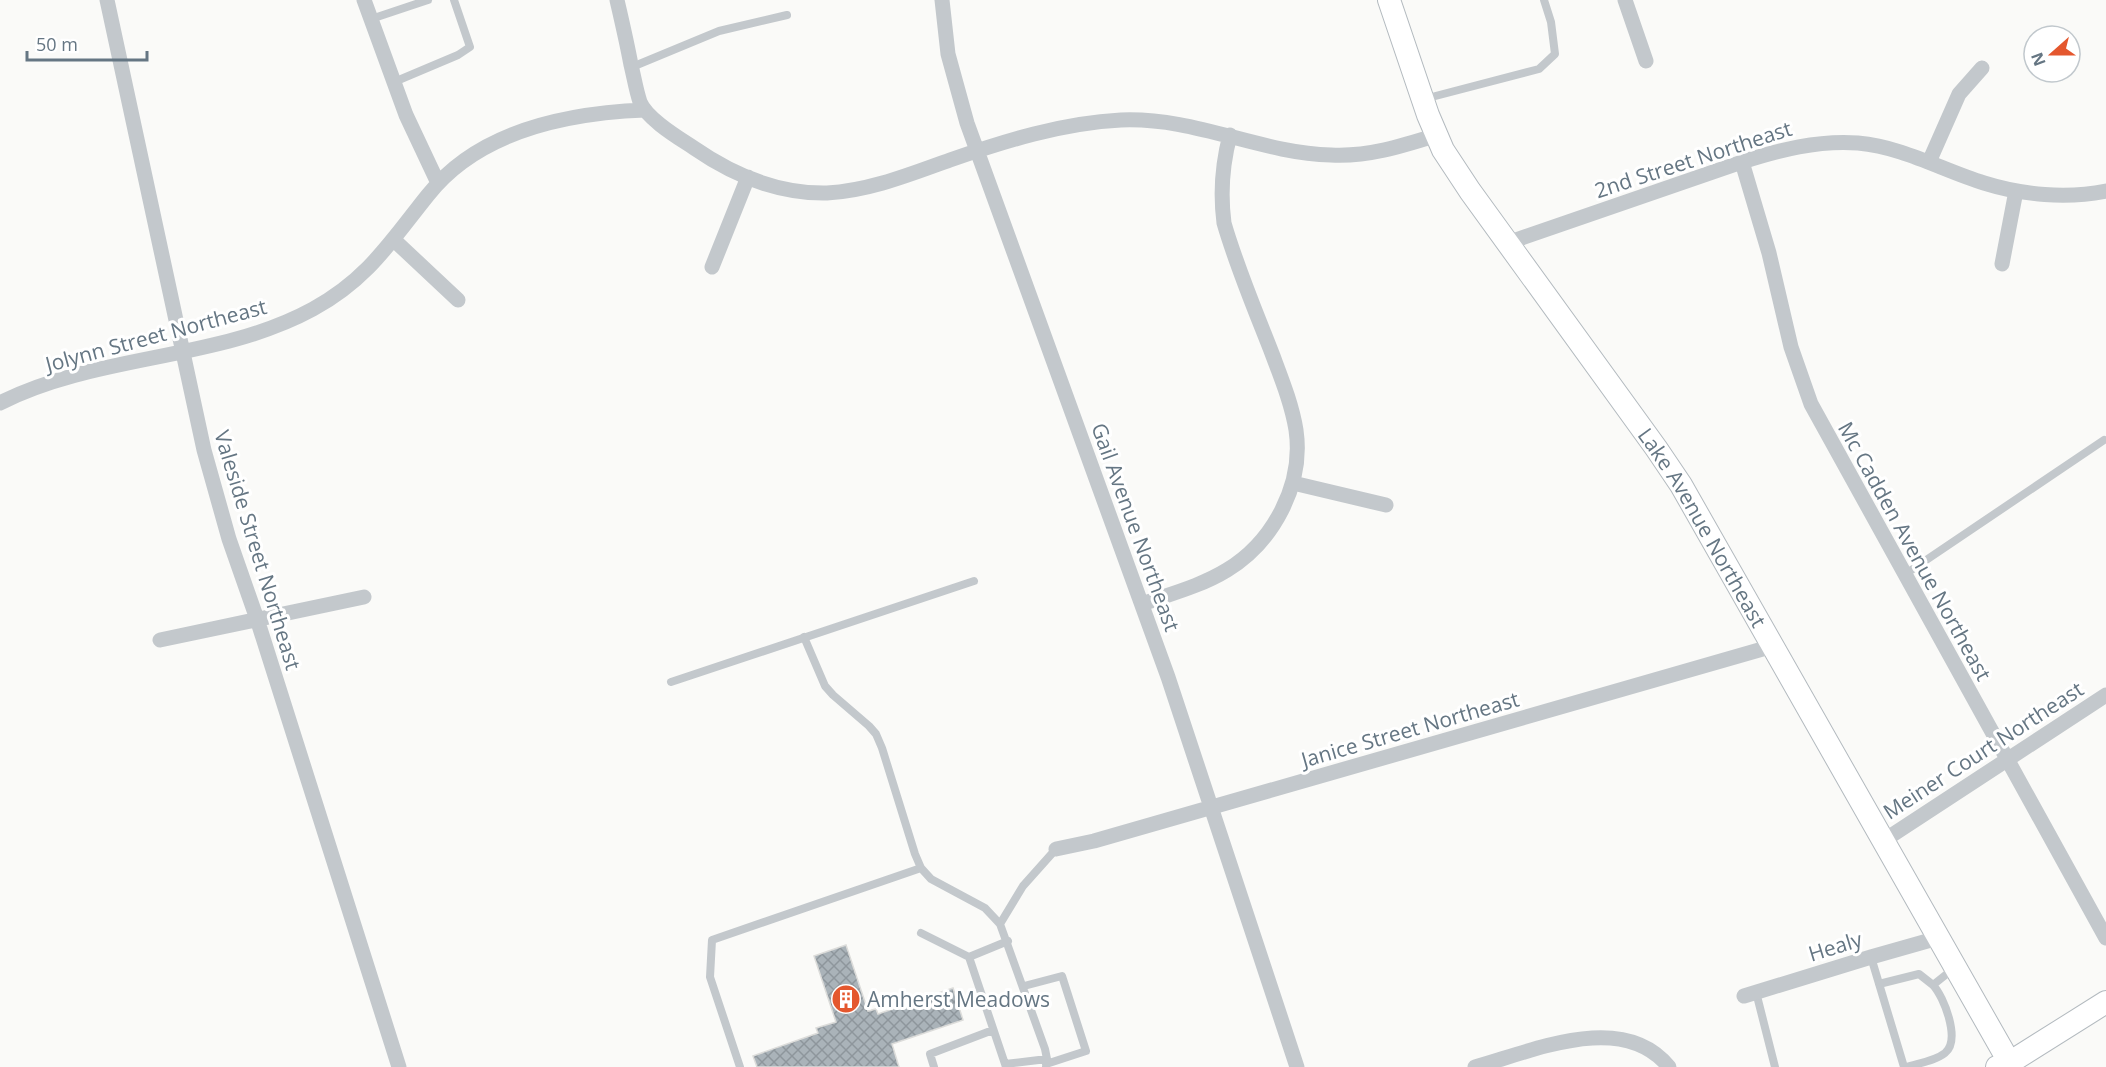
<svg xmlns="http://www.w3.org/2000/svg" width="2106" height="1067" font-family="'Open Sans',sans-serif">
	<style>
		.building { fill: url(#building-cross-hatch); stroke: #dcdcda; stroke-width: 1.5 }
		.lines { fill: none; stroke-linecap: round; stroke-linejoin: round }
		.secondary-casing { stroke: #b3babf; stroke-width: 24 }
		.lane { stroke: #c3c8cc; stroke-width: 8 }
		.street { stroke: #c3c8cc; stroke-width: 15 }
		.secondary { stroke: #fff; stroke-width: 22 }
		.labels { text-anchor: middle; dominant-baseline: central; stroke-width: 6; stroke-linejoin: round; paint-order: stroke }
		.street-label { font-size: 21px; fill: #657683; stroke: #fff }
		.poi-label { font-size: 21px; fill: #657683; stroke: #fff; text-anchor: start }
	</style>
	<defs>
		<pattern id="building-cross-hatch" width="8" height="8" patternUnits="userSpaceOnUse" patternTransform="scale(1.5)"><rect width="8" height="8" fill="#aab3b9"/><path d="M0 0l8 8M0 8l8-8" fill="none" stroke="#8e969c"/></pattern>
	</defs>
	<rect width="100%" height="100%" fill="#fafaf8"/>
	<path class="building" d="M846,945L868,1011L876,1009L878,1014L953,988L963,1020L892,1044L899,1067H757L753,1056L818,1033L816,1028L836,1022L814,956Z"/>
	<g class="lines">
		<g class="secondary-casing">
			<g id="secondary">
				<path id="s1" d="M1389,0L1428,115L1443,150L1470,191L1656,448L1681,485L2012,1067"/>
				<path d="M1997,1067L2009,1063L2106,1002"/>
			</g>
		</g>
		<path class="lane" d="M371,19L428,0
			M632,67L719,31L787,15
			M394,82L458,55L470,47L454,0
			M1424,99L1539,69L1555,54L1551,22L1544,0
			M1904,575L2104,440
			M804,637L825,686L833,695L869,726L876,734L882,748L915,854L921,868L931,879L985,908L1000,924L1045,1049L1047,1059L1046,1067
			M671,682L974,581
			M1000,924L1023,886L1056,849
			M921,933L969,957
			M1871,957L1904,1067
			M1879,984L1919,974L1933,985
			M1024,986L1062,976L1086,1051L1046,1064
			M1756,992L1775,1067
			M1005,1064L969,957L1008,941
			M740,1067L710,977L712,940L921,868
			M934,1067L930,1054L993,1030
			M1006,1067L1005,1064L1047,1059
			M1906,1067C1919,1063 1935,1061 1945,1053C1961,1040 1944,997 1933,985L1953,969"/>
		<path class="street" d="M107,0L204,450L229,539L257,619L399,1067
			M364,0L406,115L438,183
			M617,0C622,22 627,43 631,65C634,77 636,90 640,102C647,119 679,138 694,148C733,175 778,194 827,193C869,191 911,174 950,160C1005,141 1062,123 1121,120C1196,117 1259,153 1331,155C1368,157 1402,146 1437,135
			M942,0L948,54L967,123L1168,677L1297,1067
			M1625,0L1646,61
			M1742,162L1769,253L1791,347L1811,404L2106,938
			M1929,162L1959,94L1982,68
			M394,240L458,300
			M1507,243L1742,162C1780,150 1817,140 1858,143C1903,147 1942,170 1984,183C2022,195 2067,199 2106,191
			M2002,264L2016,191
			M712,267L748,177
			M0,403C96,354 218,361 313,309C368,279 391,241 428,195C479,130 567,113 645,110
			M1293,483L1386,505
			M1142,604C1170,594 1201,586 1227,570C1273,542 1304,485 1296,430C1292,405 1282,380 1273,356C1256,312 1237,268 1224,223C1220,192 1222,165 1230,135
			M160,640L364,597
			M1883,841L2106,695
			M1056,849L1094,841L1773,646
			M1744,996L1871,957L1938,938
			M1475,1067C1533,1051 1623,1010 1669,1067"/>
		<use href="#secondary" class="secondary"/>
	</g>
	<defs>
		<g id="building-disc" transform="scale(1.5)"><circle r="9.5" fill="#e4572e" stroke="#fff"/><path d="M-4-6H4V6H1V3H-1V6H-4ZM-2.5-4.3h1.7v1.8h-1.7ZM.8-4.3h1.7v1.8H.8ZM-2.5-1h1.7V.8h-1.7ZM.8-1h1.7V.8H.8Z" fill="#fff"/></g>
	</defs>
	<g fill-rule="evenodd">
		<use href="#building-disc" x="846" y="999"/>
	</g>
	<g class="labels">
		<g class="street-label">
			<text transform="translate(1693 159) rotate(-18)">2nd Street Northeast</text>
			<text transform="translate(156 335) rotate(-15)">Jolynn Street Northeast</text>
			<text transform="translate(1136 527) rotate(70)">Gail Avenue Northeast</text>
			<text stroke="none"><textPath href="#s1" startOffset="618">Lake Avenue Northeast</textPath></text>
			<text transform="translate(258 550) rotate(73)">Valeside Street Northeast</text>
			<text transform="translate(1915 551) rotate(61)">Mc Cadden Avenue Northeast</text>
			<text transform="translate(1410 729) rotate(-16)">Janice Street Northeast</text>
			<text transform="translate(1983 750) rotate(-33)">Meiner Court Northeast</text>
			<text transform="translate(1835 946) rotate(-17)">Healy</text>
		</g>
		<g class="poi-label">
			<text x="867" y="999">Amherst Meadows</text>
		</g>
	</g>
	<g transform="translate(2052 54) rotate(249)"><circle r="28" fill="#ffffff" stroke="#c1c8cd" stroke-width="1.5"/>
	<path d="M0-4.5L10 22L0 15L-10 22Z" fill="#e4572e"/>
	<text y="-9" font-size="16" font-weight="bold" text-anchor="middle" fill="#657683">N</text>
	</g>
	<path d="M27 51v9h120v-9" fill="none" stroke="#657683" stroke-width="3"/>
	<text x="36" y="51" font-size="18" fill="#657683" stroke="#ffffff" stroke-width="4.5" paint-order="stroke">50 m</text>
</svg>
